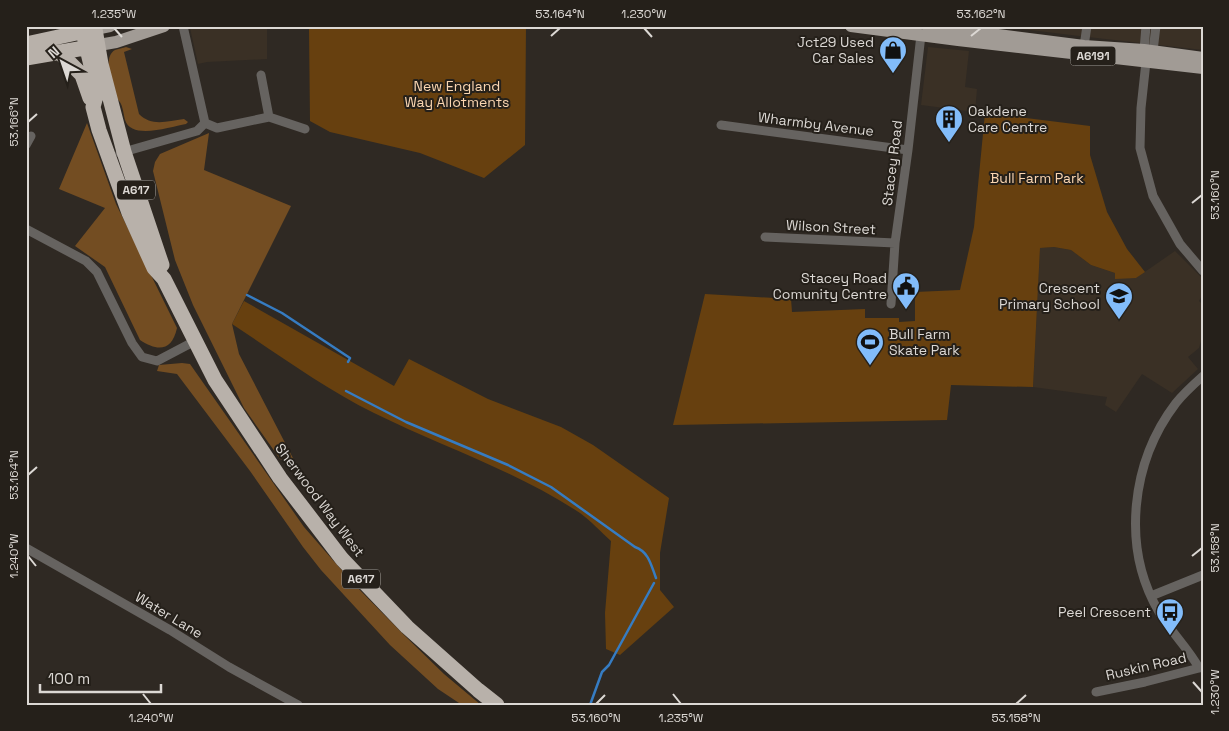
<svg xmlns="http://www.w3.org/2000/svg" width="1229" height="731" font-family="'Space Grotesk',sans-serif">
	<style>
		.built { fill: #3a3025 }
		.green { fill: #67400f }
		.forest { fill: #734d22 }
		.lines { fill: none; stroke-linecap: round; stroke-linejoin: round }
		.stream { stroke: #367cc2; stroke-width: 2.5 }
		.street { stroke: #666360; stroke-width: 9 }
		.primary { stroke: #a19b95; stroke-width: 12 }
		.highway { stroke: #b8b1aa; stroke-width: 15 }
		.ticks { fill: none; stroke: #dcd8d4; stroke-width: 2 }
		.labels { text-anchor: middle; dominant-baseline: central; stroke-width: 4; stroke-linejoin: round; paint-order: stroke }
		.shield { fill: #25201a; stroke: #a5a19c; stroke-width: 1 }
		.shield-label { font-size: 12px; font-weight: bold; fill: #dcd8d4 }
		.poi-label { font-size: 14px; fill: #dcd8d4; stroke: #25201a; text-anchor: end }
		.park-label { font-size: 14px; fill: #fbd6b1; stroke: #25201a }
		.street-label { font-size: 14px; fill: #dcd8d4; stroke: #25201a }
		.neatline { fill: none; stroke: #dcd8d4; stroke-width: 2 }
		.ticks-label { font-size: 12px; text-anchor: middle; fill: #dcd8d4 }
	</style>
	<rect width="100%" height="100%" fill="#2f2923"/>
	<path class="built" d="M195,26H267V59L207,62L198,64L190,28Z
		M998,26H1203V50L1079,36Z
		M928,47L969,51L965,87L977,89L975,112L921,105Z
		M1054,247L1071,250L1091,265L1115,273L1136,278L1175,251L1203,279V294L1199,301L1201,303L1202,338L1199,348L1188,357L1198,369L1172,393L1142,374L1116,412L1105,405L1107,397L1033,387L1040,248Z"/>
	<path class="green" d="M309,26H526L525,145L484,178L420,153L330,132L310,121Z
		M985,113L1090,126V155L1107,212L1127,249L1145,272L1136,278L1115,279V273L1091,265L1071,250L1054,247L1040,248L1033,387L951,385L947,420L673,425L705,294L791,299L792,312L865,309V318H899V322L915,321V292L960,290L974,227Z
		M244,301L394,386L409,359L488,399L561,427L593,445L669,498L660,553V590L674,607L620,655L606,649L605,613L611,541C601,532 591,521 580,513C516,471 443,447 374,413C324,388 279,355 232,324Z"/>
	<path class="forest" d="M126,47L132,49L124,52L139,114C152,127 167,121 184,119L188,122L186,124C170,127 131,140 125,120C123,113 123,103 117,99C114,87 101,58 115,50C118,49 123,48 126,47Z
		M87,123L116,204L177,328C172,351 158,352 140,340L105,267L75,246L105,208L59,189Z
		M209,133L204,170L291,206L232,324L239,354L296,464L280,459L244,408L193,305L175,260L153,171L155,162L160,154Z
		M182,363L190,364L304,527L352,582L404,635L444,674L481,705H462L438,689L390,645L321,570L303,547L250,471L177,374L157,371L159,365Z"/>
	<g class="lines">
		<path class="stream" d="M247,295L282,313L350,358L348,362
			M346,391L406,422L508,465L551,487L635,547C649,552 651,565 656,578
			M590,705L602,672L609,665L654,583"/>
		<path class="street" d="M183,26L205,123L217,128L269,117L305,129
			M1146,26L1144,50L1146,62L1141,108L1140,148L1153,196L1180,244L1203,271
			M1084,46L1087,26
			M1150,55L1153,51L1156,26
			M261,75L269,117
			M721,125L908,150
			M26,145L31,136
			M120,153L197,131L205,123
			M26,229L86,261L97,272L132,343L142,357L157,361L195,341
			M765,237L895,243
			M891,304L895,243L908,150L922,26
			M26,548L170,630L229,667L298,705
			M1151,596L1203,575
			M1199,668C1188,648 1171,632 1159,612C1121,547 1131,462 1176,403C1184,393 1194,384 1203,376
			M1096,692L1145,682L1203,667"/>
		<path class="primary" d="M851,26L958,40L1203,68
			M928,26L1084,46L1144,50L1203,58
			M95,29L110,26
			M99,45L116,42L164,26"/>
		<path class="highway" d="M83,32L94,78L96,96L93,107L99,130L129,213L154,268L164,279L215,380L280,478L342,559L407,627L478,690L497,705
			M26,44L95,29L101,64L124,152L162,265
			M60,53L82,75L90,98
			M26,58L96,46"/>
	</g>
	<path class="ticks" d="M114,28L122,37M644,28L652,37M551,36L560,28M971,36L981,28M28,122L37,114M1192,203L1202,195M28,475L37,467M28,556L36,566M1192,556L1202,548M1193,682L1202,692M143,694L151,704M673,694L681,704M596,704L605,695M1016,704L1026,695"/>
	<defs>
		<g id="shop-pin" transform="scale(1.4375)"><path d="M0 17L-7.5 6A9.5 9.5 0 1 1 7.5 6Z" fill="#82bcfa" stroke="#25201a"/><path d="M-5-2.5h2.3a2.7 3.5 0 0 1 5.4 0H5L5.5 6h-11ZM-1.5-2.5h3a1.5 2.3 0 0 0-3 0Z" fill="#111"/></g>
		<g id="building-pin" transform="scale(1.4375)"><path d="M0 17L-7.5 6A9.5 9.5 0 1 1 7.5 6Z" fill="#82bcfa" stroke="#25201a"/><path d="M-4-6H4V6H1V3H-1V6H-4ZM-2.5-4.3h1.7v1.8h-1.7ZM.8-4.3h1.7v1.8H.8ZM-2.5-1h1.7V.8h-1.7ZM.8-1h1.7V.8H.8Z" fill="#111"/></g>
		<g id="civic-pin" transform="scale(1.4375)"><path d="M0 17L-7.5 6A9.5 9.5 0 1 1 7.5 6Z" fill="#82bcfa" stroke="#25201a"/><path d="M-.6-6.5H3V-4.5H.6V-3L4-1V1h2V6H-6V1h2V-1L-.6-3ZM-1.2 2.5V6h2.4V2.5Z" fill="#111"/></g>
		<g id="school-pin" transform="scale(1.4375)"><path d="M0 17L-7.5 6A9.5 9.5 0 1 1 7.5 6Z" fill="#82bcfa" stroke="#25201a"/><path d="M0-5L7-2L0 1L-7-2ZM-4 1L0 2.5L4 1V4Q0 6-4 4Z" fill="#111"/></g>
		<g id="stadium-pin" transform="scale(1.4375)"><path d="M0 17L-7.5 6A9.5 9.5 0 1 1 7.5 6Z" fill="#82bcfa" stroke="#25201a"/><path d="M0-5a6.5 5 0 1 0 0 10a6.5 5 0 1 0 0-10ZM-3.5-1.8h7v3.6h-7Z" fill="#111"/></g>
		<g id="bus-pin" transform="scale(1.4375)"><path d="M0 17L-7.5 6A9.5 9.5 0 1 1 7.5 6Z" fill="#82bcfa" stroke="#25201a"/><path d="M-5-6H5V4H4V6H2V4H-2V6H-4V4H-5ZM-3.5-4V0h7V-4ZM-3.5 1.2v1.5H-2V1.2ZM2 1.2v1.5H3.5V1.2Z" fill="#111"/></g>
	</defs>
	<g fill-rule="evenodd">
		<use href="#shop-pin" x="893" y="50"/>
		<use href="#building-pin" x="949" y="119"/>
		<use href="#civic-pin" x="906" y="286"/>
		<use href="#school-pin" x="1119" y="296"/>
		<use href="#stadium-pin" x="870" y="342"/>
		<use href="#bus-pin" x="1170" y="612"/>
	</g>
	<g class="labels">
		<g class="shield">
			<rect x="1070.5" y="46.5" width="45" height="19" rx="4"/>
			<rect x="117" y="180.5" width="38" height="19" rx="4"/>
			<rect x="342" y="569.5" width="38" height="19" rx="4"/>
		</g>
		<g class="shield-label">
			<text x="1093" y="56">A6191</text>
			<text x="136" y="190">A617</text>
			<text x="361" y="579">A617</text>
		</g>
		<g class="poi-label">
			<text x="874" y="42">Jct29 Used<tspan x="874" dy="16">Car Sales</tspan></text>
			<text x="968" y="111" text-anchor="start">Oakdene<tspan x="968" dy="16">Care Centre</tspan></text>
			<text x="887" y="278">Stacey Road<tspan x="887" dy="16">Comunity Centre</tspan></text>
			<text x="1100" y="288">Crescent<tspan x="1100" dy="16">Primary School</tspan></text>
			<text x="889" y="334" text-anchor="start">Bull Farm<tspan x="889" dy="16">Skate Park</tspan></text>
			<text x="1151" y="612">Peel Crescent</text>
		</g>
		<g class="park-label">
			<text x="457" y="86">New England<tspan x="457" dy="16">Way Allotments</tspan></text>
			<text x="1037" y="178">Bull Farm Park</text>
		</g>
		<g class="street-label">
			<text transform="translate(816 124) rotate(7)">Wharmby Avenue</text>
			<text transform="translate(892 163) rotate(-83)">Stacey Road</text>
			<text transform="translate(831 227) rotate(3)">Wilson Street</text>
			<text transform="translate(320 500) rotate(53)">Sherwood Way West</text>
			<text transform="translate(169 615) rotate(31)">Water Lane</text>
			<text transform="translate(1146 666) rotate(-13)">Ruskin Road</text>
		</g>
	</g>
	<rect width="1229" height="731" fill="none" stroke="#25201a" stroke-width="55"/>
	<g transform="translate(62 62) rotate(320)" stroke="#25201a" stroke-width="4" paint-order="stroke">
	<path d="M0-4L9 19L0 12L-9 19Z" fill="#dcd8d4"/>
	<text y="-8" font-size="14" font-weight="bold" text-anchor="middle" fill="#dcd8d4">N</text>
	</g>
	<path d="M40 684v8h121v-8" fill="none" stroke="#dcd8d4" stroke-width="2.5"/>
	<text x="48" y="684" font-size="15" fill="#dcd8d4" stroke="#25201a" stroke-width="4" paint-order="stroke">100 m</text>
	<rect x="28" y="28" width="1174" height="676" class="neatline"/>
	<g class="ticks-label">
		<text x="114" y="18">1.235°W</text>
		<text x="560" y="18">53.164°N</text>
		<text x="644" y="18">1.230°W</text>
		<text x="981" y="18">53.162°N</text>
		<text transform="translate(14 122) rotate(-90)" y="4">53.166°N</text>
		<text transform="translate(1215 195) rotate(-90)" y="4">53.160°N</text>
		<text transform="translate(14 475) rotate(-90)" y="4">53.164°N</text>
		<text transform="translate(1215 548) rotate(-90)" y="4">53.158°N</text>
		<text transform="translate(14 556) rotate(-90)" y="4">1.240°W</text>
		<text transform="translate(1215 692) rotate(-90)" y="4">1.230°W</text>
		<text x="151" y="722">1.240°W</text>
		<text x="596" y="722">53.160°N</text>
		<text x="681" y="722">1.235°W</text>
		<text x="1016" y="722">53.158°N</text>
	</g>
</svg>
